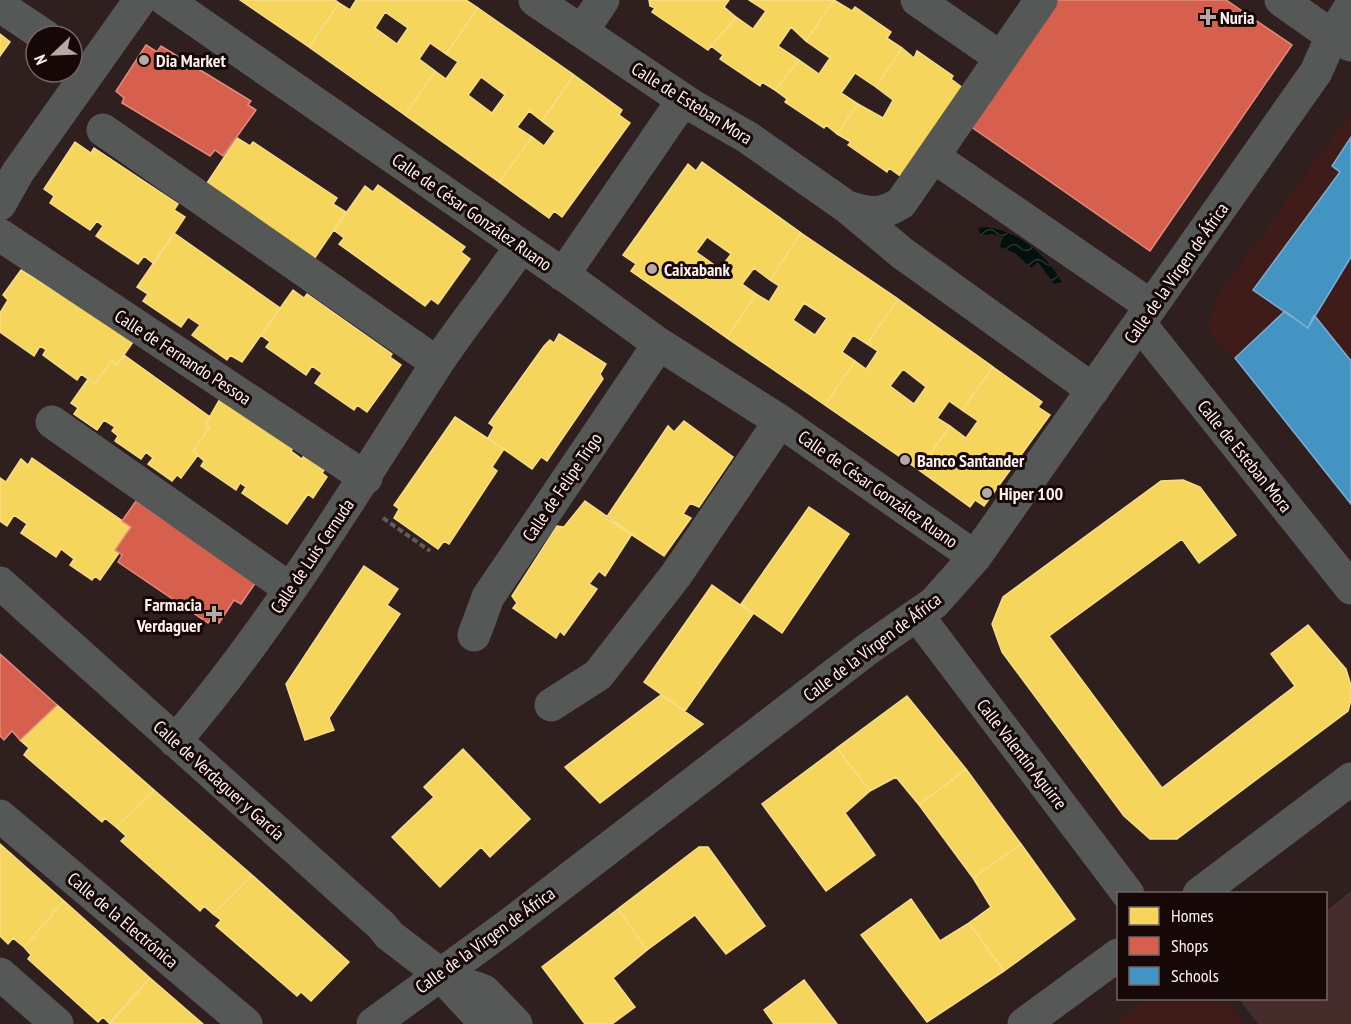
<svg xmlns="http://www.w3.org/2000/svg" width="1351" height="1024" font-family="'PT Sans Narrow',sans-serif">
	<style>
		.built { fill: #3f1c1a }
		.green { fill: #442d2a }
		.water { fill: url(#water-waves) }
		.homes { fill: #f6d55c; stroke: #f8dd88; stroke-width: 1.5; fill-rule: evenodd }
		.shops { fill: #d6604d; stroke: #e28c7e; stroke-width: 1.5 }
		.schools { fill: #4393c3; stroke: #7bafd0; stroke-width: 1.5 }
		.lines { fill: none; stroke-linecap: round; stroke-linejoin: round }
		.path { stroke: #5f5d5c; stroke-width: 4; stroke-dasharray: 6 3; stroke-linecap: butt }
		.minor { stroke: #555857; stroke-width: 33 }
		.poi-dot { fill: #b6a8a6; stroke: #150807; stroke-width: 2 }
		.labels { text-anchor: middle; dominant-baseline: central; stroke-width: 6; stroke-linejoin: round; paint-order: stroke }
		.poi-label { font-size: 18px; font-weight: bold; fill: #fef1ef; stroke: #150807; text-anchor: start }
		.street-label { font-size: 18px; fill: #fef1ef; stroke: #150807 }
	</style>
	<defs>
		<pattern id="water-waves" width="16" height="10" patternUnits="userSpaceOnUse" patternTransform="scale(1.5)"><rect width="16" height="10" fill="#04100d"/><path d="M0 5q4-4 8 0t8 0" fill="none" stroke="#2a3331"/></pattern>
	</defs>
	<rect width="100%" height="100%" fill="#2f1f1e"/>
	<path class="built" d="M1351,112V504L1235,358L1228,355L1210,331L1209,318L1220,292Z
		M1148,998L1226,999L1245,1024H1114Z"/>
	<path class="green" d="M1351,891V1024H1258L1239,999L1326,998V911Z"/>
	<path class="water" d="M986,227C1019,231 1046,255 1062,282L1054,284L1038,262L1031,268L1015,253L1000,247L1003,237L992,234L981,235L978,228Z"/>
	<path class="homes" d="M240,0H335L339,3L309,47Z
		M356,0H466L478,8L446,54L430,43L419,59L435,71L405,115L309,47L339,3L350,10ZM385,12L408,28L397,44L375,28Z
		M649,0H729L724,7L736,17L708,50L652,12L655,8L650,6Z
		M749,0H834L806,41L791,27L778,46L799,60L775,90L762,82L760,86L720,59L723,55L711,46L736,17L753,29L766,11Z
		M834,0L852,11L855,7L891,32L887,38L902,48L876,87L855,73L841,93L858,104L837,134L826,125L824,128L785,102L787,99L775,90L799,60L819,74L830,58L806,41Z
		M478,8L574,75L542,121L529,111L517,127L532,137L499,182L405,115L435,71L446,79L458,62L446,54ZM481,77L505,95L492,113L468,95Z
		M0,34L10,42L0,56Z
		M902,48L914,58L917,51L953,76L951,79L964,89L903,178L889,168L887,172L848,145L851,142L837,134L858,104L883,118L893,100L876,87Z
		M574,75L622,110L619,115L630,123L562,217L554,211L549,218L499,182L532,137L544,146L555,131L542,121Z
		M237,138L250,146L253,142L337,198L333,204L346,212L314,259L205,186Z
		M75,142L91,153L94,148L178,204L174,210L185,217L154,264L144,256L138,264L96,236L103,226L97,221L90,230L50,203L54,196L44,189Z
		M702,162L801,233L770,280L754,268L742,284L756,294L727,338L631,271L636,264L623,255L688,164L696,171ZM707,237L731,254L720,269L696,252Z
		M378,185L465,247L461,252L470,259L438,304L431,299L425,306L339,244L344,238L334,230L365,186L373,192Z
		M174,233L280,308L242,362L230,355L227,360L192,335L200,325L188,317L181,327L143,301L148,294L137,287Z
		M801,233L898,299L867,344L853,335L842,352L855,361L825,405L727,338L756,294L769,302L779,286L770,280ZM804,303L827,318L815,335L793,320Z
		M21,270L135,339L117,365L111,361L95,384L81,374L77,380L43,355L46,350L40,346L34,356L0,332V313L8,300L3,295Z
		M293,290L304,298L307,294L392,354L390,357L401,365L367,412L357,405L354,410L315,383L322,373L312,366L306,375L266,347L270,342L261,335Z
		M898,299L993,367L962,410L949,401L937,418L950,426L919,470L825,405L855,361L866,369L878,351L867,344ZM903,369L926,387L914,404L890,386Z
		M559,334L606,364L600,374L603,379L547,461L541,457L532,469L488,438L494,427L489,423L544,346L550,340L554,343Z
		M124,355L210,417L205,425L209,428L193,451L198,455L181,478L177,475L172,481L148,464L153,458L146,452L141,459L115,441L118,436L112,431L115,427L104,420L97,430L74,414L78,408L71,403L88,379L95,384L111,361L117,365Z
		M993,367L1042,402L1038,407L1050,415L984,506L975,500L970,507L919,470L950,426L966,438L978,421L962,410Z
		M221,397L295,445L291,451L302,459L304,455L325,469L322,473L327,477L313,498L308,494L287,524L242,493L246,487L240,483L236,490L201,466L204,461L193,451L209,428L205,425Z
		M455,417L504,449L492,467L497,471L449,544L444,541L438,549L394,518L399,509L394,505Z
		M684,421L733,457L699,507L690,503L683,514L691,518L664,556L606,518L668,426L674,432Z
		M32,458L131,527L115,550L119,553L100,580L95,576L92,580L70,565L74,559L61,549L56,557L21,533L27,524L14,515L7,526L0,521V478L6,482L21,459L28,465Z
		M1183,480L1200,487L1236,535L1199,563L1182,539L1049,636L1162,788L1295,686L1271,654L1308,625L1346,669L1351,686V700L1348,711L1177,839H1150L1124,816L1002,652L992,624L1003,597L1161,481Z
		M585,501L632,534L605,576L599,571L589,584L597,589L564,635L560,631L556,638L513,608L517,603L512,596L557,526L564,527Z
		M809,507L849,534L782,633L741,604Z
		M364,566L398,589L387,605L400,614L329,718L334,730L305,740L286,684Z
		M712,585L753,614L685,711L644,682Z
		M661,695L703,724L600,803L565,767Z
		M907,696L966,769L919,805L896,777L870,791L837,748Z
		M57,705L154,790L116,827L105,818L102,822L24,755L29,748L20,740Z
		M837,748L870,791L845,813L875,855L826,891L762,804Z
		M463,749L530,819L490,857L481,847L440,887L392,837L434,797L424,787Z
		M966,769L1021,844L973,878L919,805Z
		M154,790L252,875L213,914L204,906L200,911L121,841L126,836L116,827Z
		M0,844L64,901L24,947L13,938L8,944L0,936Z
		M1021,844L1075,919L1004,971L969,923L991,907L973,878Z
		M699,847H708L765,926L726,954L695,915L647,950L618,909Z
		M252,875L349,962L311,1001L301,992L297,996L216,926L221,920L213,914Z
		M911,899L940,941L969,923L1004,971L927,1022L861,935Z
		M64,901L150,978L109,1023L103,1017L98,1022L28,959L31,955L24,947Z
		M618,909L647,950L613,978L635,1007L612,1024H585L542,967Z
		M150,978L203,1024H110Z
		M804,980L837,1024H774L764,1010Z"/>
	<path class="shops" d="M1056,0H1226L1292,45L1150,251L970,126Z
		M146,45L157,52L161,46L251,101L248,105L256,110L223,156L215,150L210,156L122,103L124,98L116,91Z
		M136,501L256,582L241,604L234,600L219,623L212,617L208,623L118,562L122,555L115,550L131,527L122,521Z
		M0,654L57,705L20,740L12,731L4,740L0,736Z"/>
	<path class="schools" d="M1351,137V257L1308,328L1253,290L1340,172L1332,166Z
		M1285,311L1308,328L1314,315L1351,361V504L1235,358Z"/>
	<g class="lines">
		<path class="path" d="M383,518L430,551"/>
		<path class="minor" d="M166,0L571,280L659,344L780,421L975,557
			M535,0L691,105L747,137L847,207L902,253L1093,390
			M917,0L1001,58
			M1281,0L1332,36L1351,45
			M0,6L45,36
			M582,31L603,0
			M103,130L437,363
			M934,157L1151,306
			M0,204L18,172L140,0
			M847,207C869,214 881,216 901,203L1041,0
			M0,235L366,478
			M563,275L683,100
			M1140,324L1351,588
			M52,422L290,589
			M0,583L382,926L389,935L440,974L486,1024
			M917,615L1128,894
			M474,635L488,597L659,344
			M551,705L598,675L676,575L780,421
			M175,741C275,625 353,493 436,365C463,324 494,287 521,246
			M0,816L246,1024
			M1199,894L1351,779
			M0,974L57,1024
			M473,987L484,991L516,1024
			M373,1024L510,924L869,648L934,603L975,557L1316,72L1332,36L1351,6
			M1024,1024L1118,955"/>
	</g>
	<g class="poi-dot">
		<path d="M1205 8h6v6h6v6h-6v6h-6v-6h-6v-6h6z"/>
		<circle cx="144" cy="60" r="6"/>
		<circle cx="652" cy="269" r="6"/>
		<circle cx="905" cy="460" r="6"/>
		<circle cx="987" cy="493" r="6"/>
		<path d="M211 605h6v6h6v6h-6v6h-6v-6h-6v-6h6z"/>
	</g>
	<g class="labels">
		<g class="poi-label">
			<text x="1220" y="17">Nuria</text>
			<text x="156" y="60">Dia Market</text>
			<text x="664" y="269">Caixabank</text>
			<text x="917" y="460">Banco Santander</text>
			<text x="999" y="493">Hiper 100</text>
			<text x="202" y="604" text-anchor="end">Farmacia<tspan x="202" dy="21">Verdaguer</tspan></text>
		</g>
		<g class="street-label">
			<text transform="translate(692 103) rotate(32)">Calle de Esteban Mora</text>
			<text transform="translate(472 212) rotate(35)">Calle de César González Ruano</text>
			<text transform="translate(1176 273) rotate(-55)">Calle de la Virgen de África</text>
			<text transform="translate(183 357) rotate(33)">Calle de Fernando Pessoa</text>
			<text transform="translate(1245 456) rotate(51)">Calle de Esteban Mora</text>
			<text transform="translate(562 487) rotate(-56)">Calle de Felipe Trigo</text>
			<text transform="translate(878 489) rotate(35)">Calle de César González Ruano</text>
			<text transform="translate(312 556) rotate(-56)">Calle de Luis Cernuda</text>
			<text transform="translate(872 647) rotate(-37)">Calle de la Virgen de África</text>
			<text transform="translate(1022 754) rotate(52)">Calle Valentín Aguirre</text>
			<text transform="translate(219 780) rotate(42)">Calle de Verdaguer y García</text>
			<text transform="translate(123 920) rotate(40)">Calle de la Electrónica</text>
			<text transform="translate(485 940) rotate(-36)">Calle de la Virgen de África</text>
		</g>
	</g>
	<rect x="1117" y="892" width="210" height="108" fill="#150807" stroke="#726564" stroke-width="1.5"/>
	<rect x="1129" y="907" width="30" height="18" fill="#f6d55c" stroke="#726564" stroke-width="1.5"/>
	<text x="1171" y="922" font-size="18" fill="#fef1ef">Homes</text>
	<rect x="1129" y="937" width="30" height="18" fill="#d6604d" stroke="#726564" stroke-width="1.5"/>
	<text x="1171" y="952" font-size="18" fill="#fef1ef">Shops</text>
	<rect x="1129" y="967" width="30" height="18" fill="#4393c3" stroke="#726564" stroke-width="1.5"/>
	<text x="1171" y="982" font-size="18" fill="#fef1ef">Schools</text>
	<g transform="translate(54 54) rotate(247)"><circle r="28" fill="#150807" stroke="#726564" stroke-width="1.5"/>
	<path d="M0-4.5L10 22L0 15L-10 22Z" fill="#b6a8a6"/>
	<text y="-9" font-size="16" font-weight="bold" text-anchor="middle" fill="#fef1ef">N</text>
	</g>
</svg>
